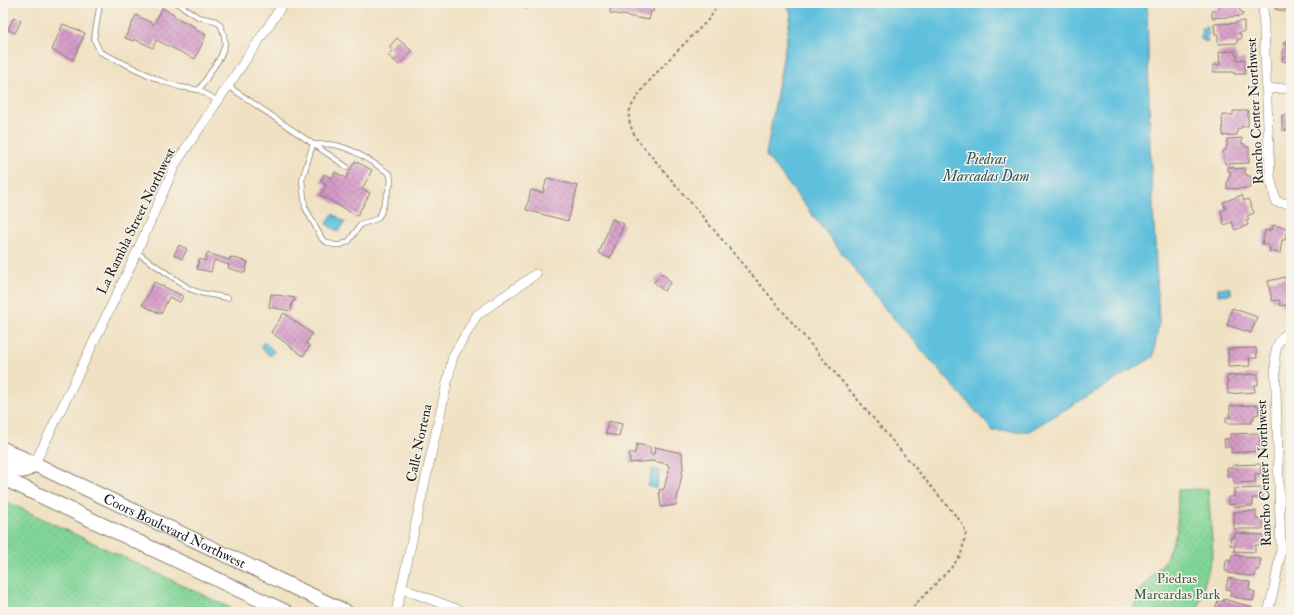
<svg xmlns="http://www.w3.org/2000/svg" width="1294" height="615" font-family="'IM FELL Double Pica',serif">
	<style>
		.green { fill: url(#green-dots); stroke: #4e785a }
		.water { fill: #5ec0dd; stroke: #3d6e7c }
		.building { fill: url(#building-cross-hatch) }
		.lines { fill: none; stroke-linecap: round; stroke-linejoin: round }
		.lane-casing { stroke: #867e70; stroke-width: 6 }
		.street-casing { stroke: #867e70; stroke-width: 10 }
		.primary-casing { stroke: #867e70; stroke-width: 16 }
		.path { stroke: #867e70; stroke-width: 2; stroke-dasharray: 3 3; stroke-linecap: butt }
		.lane { stroke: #fff; stroke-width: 4.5 }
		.street { stroke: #fff; stroke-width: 9 }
		.primary { stroke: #fff; stroke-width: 14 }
		.labels { text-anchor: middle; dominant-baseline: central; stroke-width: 3; stroke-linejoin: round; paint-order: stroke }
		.street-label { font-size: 14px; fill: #1c1c1c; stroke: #f7f3e8 }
		.park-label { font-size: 14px; fill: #3f5d47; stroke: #f7f3e8 }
		.water-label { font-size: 15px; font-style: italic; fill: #335560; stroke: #f7f3e8 }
	</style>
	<defs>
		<pattern id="green-dots" width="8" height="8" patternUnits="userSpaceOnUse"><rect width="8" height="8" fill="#81d598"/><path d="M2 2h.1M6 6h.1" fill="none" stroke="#6fb682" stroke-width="1.8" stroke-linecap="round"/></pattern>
		<pattern id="building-cross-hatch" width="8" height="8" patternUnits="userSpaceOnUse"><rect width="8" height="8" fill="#d499c6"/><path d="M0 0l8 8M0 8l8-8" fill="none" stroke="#b583aa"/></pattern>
	</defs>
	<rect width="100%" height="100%" fill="#f7f3e8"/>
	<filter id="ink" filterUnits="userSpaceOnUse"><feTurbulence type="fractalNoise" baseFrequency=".025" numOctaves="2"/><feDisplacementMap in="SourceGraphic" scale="8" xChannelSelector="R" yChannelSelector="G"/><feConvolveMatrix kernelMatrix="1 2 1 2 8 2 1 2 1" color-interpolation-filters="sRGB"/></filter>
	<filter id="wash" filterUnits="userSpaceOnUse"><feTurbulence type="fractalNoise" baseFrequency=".012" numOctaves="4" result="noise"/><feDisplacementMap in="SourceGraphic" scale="16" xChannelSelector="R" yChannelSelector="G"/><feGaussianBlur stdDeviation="0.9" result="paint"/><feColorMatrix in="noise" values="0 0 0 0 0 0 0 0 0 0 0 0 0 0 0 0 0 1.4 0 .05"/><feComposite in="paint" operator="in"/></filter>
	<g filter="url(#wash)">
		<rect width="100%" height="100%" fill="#f0e1c3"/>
		<path class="green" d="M1208,489L1213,552L1197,612H1132L1140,590L1165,561L1177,531L1178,490Z
			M3,500L239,612H3Z"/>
		<path class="water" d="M786,3H1147L1150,148L1159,322L1153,357L1029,431H993L882,305L766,155L791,13Z
			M1205,27L1208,28L1207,32L1209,34L1206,37L1208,41L1206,42L1201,39L1202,32L1201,29Z
			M333,214L345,222L338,232L326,224Z
			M1218,288H1231V294L1218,295Z
			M264,342L274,351L270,356L260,347Z
			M652,469L660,471L656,488L648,486Z"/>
		<g id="blocks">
			<path class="building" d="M520,3H533L526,9Z
				M611,3H654L653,12L651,11L649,20L610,13Z
				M1219,3H1239L1240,11L1243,13L1242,16L1212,18V10L1219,9Z
				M1277,3H1291V13L1275,9Z
				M162,8L174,14L173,16L195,27L194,29L206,35L195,59L156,40L153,48L134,39L133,41L125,38L136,15L154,24Z
				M14,17L21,21L15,33L8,30Z
				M1244,21V32H1239V34H1241V39H1237L1238,43L1218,44V34H1215L1214,24L1236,23V22Z
				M63,24L85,33L73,60L52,50Z
				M397,38L412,51L399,65L388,55L393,50L389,47Z
				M1284,42H1291V62L1282,61Z
				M1234,51L1235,55H1237V60L1245,59V74H1234V72H1213V65H1220L1219,52Z
				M1289,107H1291V130H1282V115H1289Z
				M1233,111H1248V126L1241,127V128L1237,129V135L1223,136L1222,115H1233Z
				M1242,138V144H1245V147H1249V163L1225,164L1223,151L1226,150V148L1227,146V139Z
				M355,161L372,170L362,189L370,193L357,216L320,195L326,185L320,181L324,174L332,178L335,172L346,178Z
				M1228,167H1234V169L1245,168V174H1247V176H1251V188L1227,189V182L1229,180L1228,178L1230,176V171H1228Z
				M547,178L578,186L568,221L526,210L531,190L543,193Z
				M1242,195L1244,201L1248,199L1254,213L1247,216L1249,220L1246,221L1248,225L1235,230L1232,222L1224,225L1221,212L1222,210L1227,208H1225L1223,202Z
				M612,219L624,224L610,258L599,254Z
				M1273,225L1287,228L1285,240H1282L1280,253L1269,251L1270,247L1268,245L1262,244L1265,230L1269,231L1270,229L1272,230Z
				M179,245L187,249L182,259L174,255Z
				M207,253L230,260V257L248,262L245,273L228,268L229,265L214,260L211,272L197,269L199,259L205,261Z
				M662,273L671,282L664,291L654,282Z
				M1286,277L1291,304L1281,306L1279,300L1272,301L1268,281Z
				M154,282L183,296L180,302L169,297L161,314L142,305Z
				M271,294L295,298L294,302H292L291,311L269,307Z
				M1232,308L1257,317L1251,333L1227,325Z
				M284,313L312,334L306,343L310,346L303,356L271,332Z
				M1256,348L1257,358H1249L1250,366L1228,367V349Z
				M1258,374V385H1254L1255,392L1228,394L1227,376Z
				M1258,405L1259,414L1254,415V419H1252V423H1226V417H1230V406Z
				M608,421L622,424L619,436L606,434Z
				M1260,433V444H1259V451L1231,453V447H1225L1224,439H1230V434Z
				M637,444L650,447V454H654L655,447L682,453L683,469L676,505L661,507L659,490L664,489L669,469L668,464L652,461L630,463L629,453H635Z
				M1261,464V474H1255V482L1234,483L1233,476H1227V468H1233V465Z
				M1262,488V498H1252L1253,506L1234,507V504L1229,505L1228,497H1234V489Z
				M1256,511V519H1263V529H1234V512Z
				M1235,533L1263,535L1262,545H1255V552L1234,551L1235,545H1230L1231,537H1234Z
				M1232,555L1261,559L1259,570H1256L1255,577L1228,573L1229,572L1225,571L1226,560L1231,561Z
				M1228,578L1250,582L1249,590L1255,592L1253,601L1230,596L1231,590L1226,589Z
				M1224,599L1252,607L1251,612H1214L1218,600L1223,602Z"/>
		</g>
	</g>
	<g filter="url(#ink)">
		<use href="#blocks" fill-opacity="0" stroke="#867e70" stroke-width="1"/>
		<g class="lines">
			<g class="lane-casing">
				<path id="lane" d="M100,3L94,39L100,52L161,81L180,87L199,90L218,101
					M177,3L198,17L216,21L221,26L224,35L225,44L221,56L199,90
					M228,86L347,167
					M313,144C320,144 328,144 335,145C355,149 373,163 390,174L391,182L381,213L377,219L361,224L349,241L341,245H334L328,243L322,239L305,207L302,180Z
					M136,252L190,289L201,293L228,298"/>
			</g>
			<g class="street-casing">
				<path id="street" d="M1263,3L1270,176L1276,202L1291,204
					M1266,89L1291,88
					M35,463L131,265L176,163L284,3
					M401,588L464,612
					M396,612L453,356L477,315L536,274
					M1268,612L1274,588L1281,550L1275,357C1276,345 1280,337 1291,331"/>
			</g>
			<g class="primary-casing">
				<g id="primary">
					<path id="s1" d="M3,449L346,612"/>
					<path d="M3,464C17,470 22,476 35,463"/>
					<path d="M3,478L286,612"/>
				</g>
			</g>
			<path class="path" d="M717,3L714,12L708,20C691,38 632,92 629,114C628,123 633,131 636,138L962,523L966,532L961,555L951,568L908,612"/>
			<use href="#lane" class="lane"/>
			<use href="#street" class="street"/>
			<use href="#primary" class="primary"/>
		</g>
	</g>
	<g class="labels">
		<g class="street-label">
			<text transform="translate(1255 111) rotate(-93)">Rancho Center Northwest</text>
			<text transform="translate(136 221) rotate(-64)">La Rambla Street Northwest</text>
			<text transform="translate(419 443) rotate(-78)">Calle Nortena</text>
			<text transform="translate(1264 473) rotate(-92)">Rancho Center Northwest</text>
			<text stroke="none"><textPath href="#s1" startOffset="190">Coors Boulevard Northwest</textPath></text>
		</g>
		<g class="park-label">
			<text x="1177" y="578">Piedras<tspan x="1177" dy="16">Marcardas Park</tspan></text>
		</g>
		<g class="water-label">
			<text x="986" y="159">Piedras<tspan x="986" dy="17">Marcadas Dam</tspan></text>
		</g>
	</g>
	<rect width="1294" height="615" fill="none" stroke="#f7f3e8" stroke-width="16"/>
</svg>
